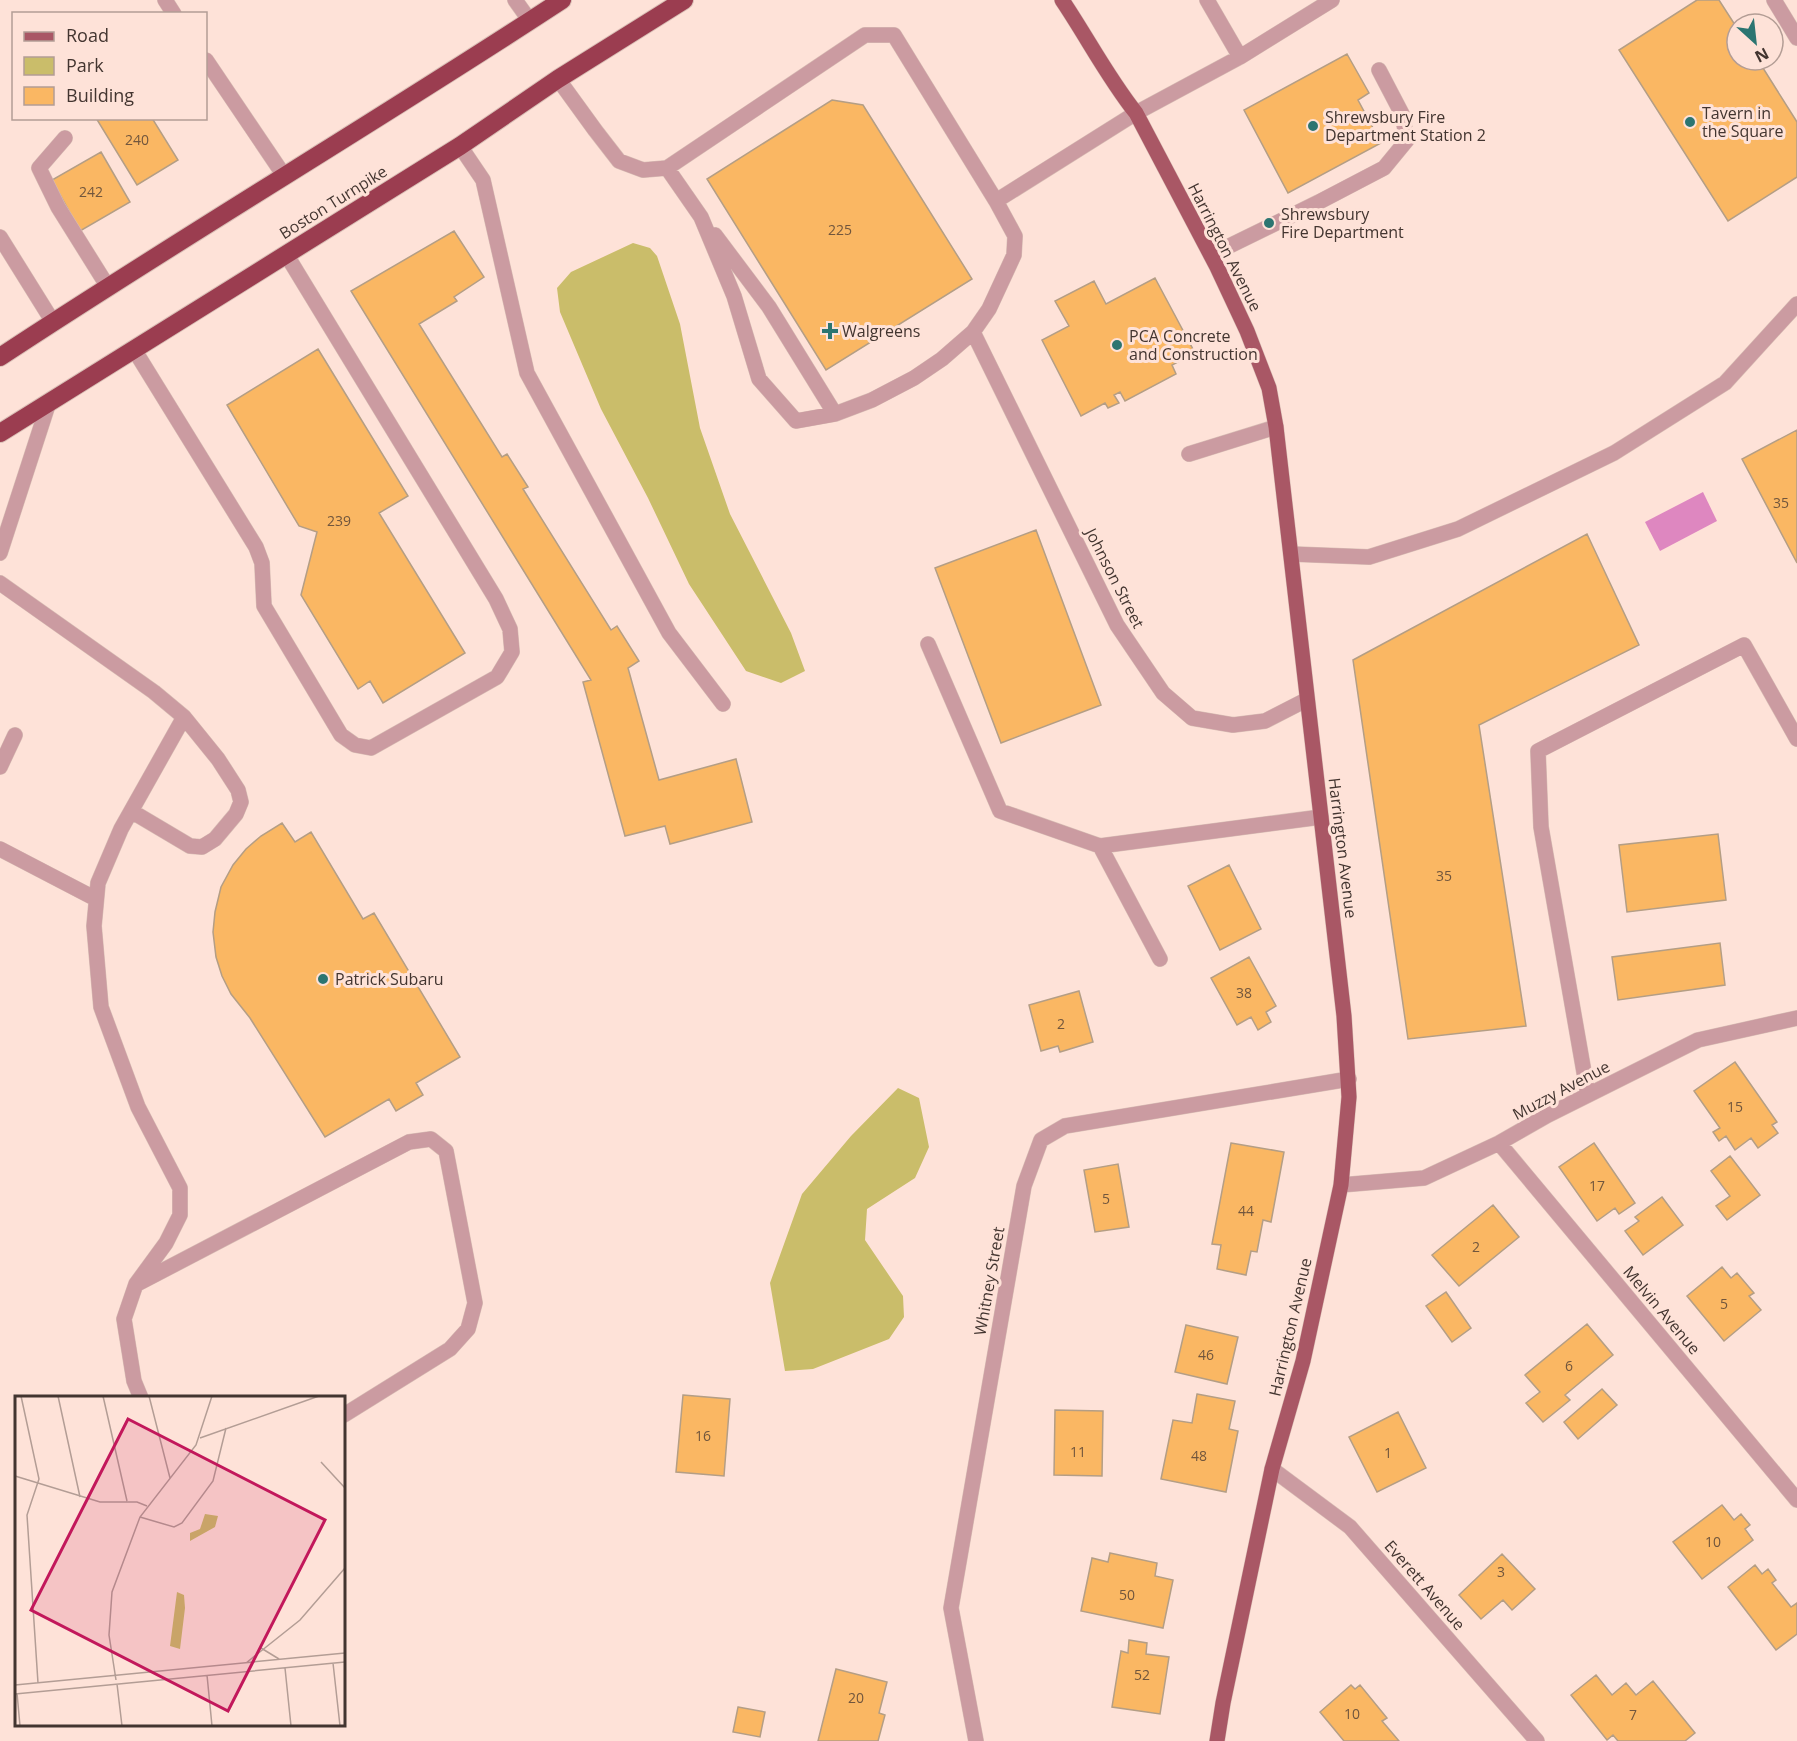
<svg xmlns="http://www.w3.org/2000/svg" width="1797" height="1741" font-family="'Open Sans',sans-serif">
	<style>
		.green { fill: #cabd6a }
		.water { fill: #de87c0 }
		.building { fill: #fab763; stroke: #b49e85; stroke-width: 1.5 }
		.lines { fill: none; stroke-linecap: round; stroke-linejoin: round }
		.minor-casing { stroke: #d9bfb6; stroke-width: 16 }
		.major-casing { stroke: #d9bfb6; stroke-width: 16 }
		.highway-casing { stroke: #d9bfb6; stroke-width: 20 }
		.minor { stroke: #cb9ba1; stroke-width: 15 }
		.major { stroke: #a95765; stroke-width: 15 }
		.highway { stroke: #9b3d50; stroke-width: 18 }
		.poi-dot { fill: #2c7571; stroke: #fee2d8; stroke-width: 2 }
		.labels { text-anchor: middle; dominant-baseline: central; stroke-width: 6; stroke-linejoin: round; paint-order: stroke }
		.number-label { font-size: 14px; fill: #71563d }
		.poi-label { font-size: 16px; fill: #433530; stroke: #fee2d8; text-anchor: start }
		.street-label { font-size: 16px; fill: #433530; stroke: #fee2d8 }
		.inset-road { fill: none; stroke: #b39d95; stroke-width: 1.5 }
		.view { fill: #c2185b; fill-opacity: 0.15; stroke: #c2185b; stroke-width: 3 }
		.inset-edge { fill: none; stroke: #433530; stroke-width: 3 }
	</style>
	<rect width="100%" height="100%" fill="#fee2d8"/>
	<path class="green" d="M633,243L650,248L657,256L680,324L700,428L730,514L791,633L805,671L781,683L746,671L689,584L648,498L601,409L560,312L557,288L571,272Z
		M898,1088L919,1098L929,1147L915,1178L867,1209L865,1240L903,1296L904,1317L889,1339L813,1369L785,1371L770,1283L802,1194L851,1136Z"/>
	<path class="water" d="M1703,492L1717,521L1660,551L1645,522Z"/>
	<path class="building" d="M1697,0H1719L1737,28V60H1758L1797,122V177L1728,221L1619,50Z
		M1347,54L1369,93L1358,100L1381,143L1288,193L1244,110Z
		M832,100L863,105L972,279L826,370L707,179Z
		M96,118H152L178,160L137,185Z
		M101,152L130,202L80,231L52,180Z
		M454,231L484,277L454,297L457,301L419,324L502,457L507,454L528,487L523,489L611,630L617,626L639,661L628,668L659,780L736,759L752,822L670,844L665,826L625,836L583,682L591,680L351,291Z
		M1155,278L1195,353L1172,365L1176,374L1125,401L1120,392L1114,395L1119,403L1108,408L1105,403L1081,416L1042,340L1069,326L1055,301L1094,281L1106,304Z
		M318,349L408,496L379,513L465,653L383,703L370,681L358,689L301,595L317,532L299,526L227,405Z
		M1797,430V563L1742,459Z
		M1036,530L1101,705L1001,743L935,568Z
		M1587,534L1639,645L1479,725L1526,1026L1408,1039L1353,660Z
		M282,823L295,842L311,832L363,919L374,913L460,1057L416,1083L423,1095L396,1111L389,1099L325,1137L250,1018L231,994L222,976L216,957L213,932L215,912L221,887L233,865L246,849L261,836Z
		M1718,834L1726,900L1627,912L1619,845Z
		M1229,865L1261,929L1220,950L1188,886Z
		M1720,943L1725,985L1618,1000L1612,957Z
		M1249,957L1276,1006L1266,1012L1271,1022L1258,1030L1251,1017L1237,1025L1211,978Z
		M1079,991L1093,1042L1060,1052L1058,1046L1041,1051L1029,1005Z
		M1735,1062L1777,1122L1772,1125L1778,1133L1758,1148L1751,1138L1735,1150L1726,1136L1719,1141L1713,1132L1720,1128L1694,1091Z
		M1231,1143L1284,1152L1271,1222L1263,1220L1257,1252L1251,1251L1246,1275L1217,1269L1221,1245L1212,1244Z
		M1594,1143L1635,1203L1619,1214L1615,1208L1597,1221L1559,1167Z
		M1730,1156L1760,1195L1727,1220L1716,1206L1730,1196L1711,1171Z
		M1118,1164L1129,1227L1095,1232L1084,1170Z
		M1662,1197L1683,1225L1643,1255L1625,1231L1639,1221L1635,1217Z
		M1493,1205L1519,1237L1459,1286L1432,1255Z
		M1722,1267L1731,1278L1737,1273L1754,1293L1749,1296L1761,1310L1724,1341L1687,1296Z
		M1446,1292L1471,1328L1452,1342L1426,1306Z
		M1587,1324L1613,1355L1565,1395L1570,1400L1543,1422L1526,1403L1540,1392L1525,1375Z
		M1186,1325L1238,1337L1227,1384L1175,1372Z
		M1602,1389L1617,1405L1578,1439L1564,1422Z
		M1197,1394L1235,1401L1229,1429L1238,1431L1226,1492L1161,1479L1173,1420L1192,1423Z
		M683,1395L730,1399L724,1476L676,1472Z
		M1055,1410L1103,1411L1102,1476L1054,1475Z
		M1398,1412L1426,1468L1377,1492L1349,1437Z
		M1722,1505L1734,1520L1741,1514L1750,1525L1745,1529L1753,1540L1702,1579L1673,1542Z
		M1110,1553L1157,1563L1155,1576L1173,1580L1163,1628L1081,1611L1092,1558L1108,1562Z
		M1502,1554L1535,1589L1512,1610L1503,1600L1481,1619L1459,1595Z
		M1755,1565L1762,1574L1768,1569L1776,1580L1772,1583L1791,1607L1797,1603V1634L1776,1650L1728,1587Z
		M1129,1640L1147,1643L1146,1654L1169,1657L1160,1714L1112,1707L1121,1651L1128,1653Z
		M836,1669L887,1682L879,1713L885,1715L878,1741H818Z
		M1596,1675L1612,1695L1626,1683L1636,1695L1653,1681L1695,1733L1685,1741H1618L1613,1735L1607,1740L1571,1695Z
		M1351,1685L1355,1689L1360,1685L1387,1718L1382,1721L1399,1741H1344L1320,1712Z
		M738,1707L765,1712L760,1737L733,1732Z"/>
	<g class="lines">
		<g class="minor-casing">
			<path id="minor" d="M165,0L174,14
				M515,0L530,21
				M1774,0L1797,38
				M1240,57L1332,0
				M206,60L285,177
				M558,79L595,130L619,161L643,170L667,168L865,35H894L996,201L1136,113L1240,57L1207,0
				M65,138L39,168L58,207L108,287
				M460,146L483,180L527,373L669,633L723,704
				M667,168L701,217L734,296L759,379L796,421L835,414L872,400L914,378L942,359L973,332L989,309L1014,255L1015,236L996,201
				M715,235L769,307L835,414
				M0,237L53,322
				M1211,255L1319,202L1384,168L1407,140L1402,114L1379,70
				M973,332L1117,625L1163,693L1192,718L1233,725L1265,721L1306,700
				M135,351L256,547L262,563L264,606L341,735L355,745L371,748L497,677L512,652L510,629L496,599L286,254
				M1189,454L1276,427
				M0,553L49,402
				M1291,554L1369,557L1458,529L1614,453L1725,383L1797,304
				M0,583L154,692L184,717L218,759L238,790L241,802L236,814L215,839L202,847L190,846L131,811
				M928,644L1000,811L1100,846
				M0,767L15,735
				M0,849L96,899
				M1160,959L1100,846L1321,817
				M1588,1095L1541,827L1538,751L1744,645L1797,739
				M1499,1143L1797,1500
				M1341,1185L1424,1178L1499,1143L1548,1115L1698,1040L1797,1018
				M139,1283L409,1142L431,1139L446,1151L475,1303L468,1329L450,1349L344,1415
				M141,1398L134,1381L124,1319L136,1284L166,1243L180,1215V1188L138,1107L101,1007L94,926L98,883L121,829L184,717
				M1272,1469L1350,1527L1537,1741
				M976,1741L951,1608L1024,1186L1041,1140L1065,1126L1349,1079"/>
		</g>
		<g class="major-casing">
			<path id="major" d="M1062,0C1087,37 1108,78 1136,113L1217,267L1247,331L1269,388L1276,427L1344,1016L1349,1097L1341,1185L1303,1361L1272,1469L1223,1703L1217,1741"/>
		</g>
		<g class="highway-casing">
			<path id="highway" d="M0,357C185,235 376,122 562,0
				M0,433L460,146L558,79L684,0"/>
		</g>
		<use href="#minor" class="minor"/>
		<use href="#major" class="major"/>
		<use href="#highway" class="highway"/>
	</g>
	<g class="poi-dot">
		<circle cx="1690" cy="122" r="6"/>
		<circle cx="1313" cy="126" r="6"/>
		<circle cx="1269" cy="223" r="6"/>
		<path d="M827 322h6v6h6v6h-6v6h-6v-6h-6v-6h6z"/>
		<circle cx="1117" cy="345" r="6"/>
		<circle cx="323" cy="979" r="6"/>
	</g>
	<g class="labels">
		<g class="number-label">
			<text x="137" y="139">240</text>
			<text x="91" y="191">242</text>
			<text x="840" y="229">225</text>
			<text x="1781" y="502">35</text>
			<text x="339" y="520">239</text>
			<text x="1444" y="875">35</text>
			<text x="1244" y="992">38</text>
			<text x="1061" y="1023">2</text>
			<text x="1735" y="1106">15</text>
			<text x="1597" y="1185">17</text>
			<text x="1106" y="1198">5</text>
			<text x="1246" y="1210">44</text>
			<text x="1476" y="1246">2</text>
			<text x="1724" y="1303">5</text>
			<text x="1206" y="1354">46</text>
			<text x="1569" y="1365">6</text>
			<text x="703" y="1435">16</text>
			<text x="1078" y="1451">11</text>
			<text x="1388" y="1452">1</text>
			<text x="1199" y="1455">48</text>
			<text x="1713" y="1541">10</text>
			<text x="1501" y="1571">3</text>
			<text x="1127" y="1594">50</text>
			<text x="1142" y="1674">52</text>
			<text x="856" y="1697">20</text>
			<text x="1352" y="1713">10</text>
			<text x="1633" y="1714">7</text>
		</g>
		<g class="poi-label">
			<text x="1702" y="113">Tavern in<tspan x="1702" dy="18">the Square</tspan></text>
			<text x="1325" y="117">Shrewsbury Fire<tspan x="1325" dy="18">Department Station 2</tspan></text>
			<text x="1281" y="214">Shrewsbury<tspan x="1281" dy="18">Fire Department</tspan></text>
			<text x="842" y="331">Walgreens</text>
			<text x="1129" y="336">PCA Concrete<tspan x="1129" dy="18">and Construction</tspan></text>
			<text x="335" y="979">Patrick Subaru</text>
		</g>
		<g class="street-label">
			<text transform="translate(333 202) rotate(-32)">Boston Turnpike</text>
			<text transform="translate(1225 247) rotate(63)">Harrington Avenue</text>
			<text transform="translate(1115 578) rotate(63)">Johnson Street</text>
			<text transform="translate(1343 848) rotate(83)">Harrington Avenue</text>
			<text transform="translate(1561 1090) rotate(-28)">Muzzy Avenue</text>
			<text transform="translate(989 1281) rotate(-80)">Whitney Street</text>
			<text transform="translate(1662 1310) rotate(50)">Melvin Avenue</text>
			<text transform="translate(1290 1327) rotate(-77)">Harrington Avenue</text>
			<text transform="translate(1425 1585) rotate(49)">Everett Avenue</text>
		</g>
	</g>
	<g transform="translate(15 1396)">
		<rect width="330" height="330" fill="#fee2d8"/>
		<path d="M190,118L203,120L200,131L175,145V137L185,133ZM162,196L169,199L170,212L165,253L155,250Z" fill="#cabd6a"/>
		<path class="inset-road" d="M6,0L24,83L12,119L23,287M43,0L65,101M88,0L112,105M134,0L155,82M185,42L304,0M306,66L330,92M0,80L85,106H122L132,110M125,121L159,131L167,127L198,85L211,32M246,252L264,263M231,267L285,224L330,172M318,267L325,330M270,272L276,330M192,279L197,330M101,284L94,239L97,196L125,121L181,49L197,0M102,288L107,330M0,289L330,257M2,297L5,330M0,298L330,266"/>
		<path class="view" d="M113,23L310,124L213,315L16,214Z"/>
		<rect width="330" height="330" class="inset-edge"/>
	</g>
	<rect x="12" y="12" width="195" height="108" fill="#fee2d8" stroke="#b39d95" stroke-width="1.5"/>
	<rect x="24" y="32" width="30" height="9" fill="#a95765" stroke="#b39d95" stroke-width="1.5"/>
	<text x="66" y="42" font-size="18" fill="#433530">Road</text>
	<rect x="24" y="57" width="30" height="18" fill="#cabd6a" stroke="#b39d95" stroke-width="1.5"/>
	<text x="66" y="72" font-size="18" fill="#433530">Park</text>
	<rect x="24" y="87" width="30" height="18" fill="#fab763" stroke="#b39d95" stroke-width="1.5"/>
	<text x="66" y="102" font-size="18" fill="#433530">Building</text>
	<g transform="translate(1755 42) rotate(153)"><circle r="28" fill="#fee2d8" stroke="#b39d95" stroke-width="1.5"/>
	<path d="M0-4.5L10 22L0 15L-10 22Z" fill="#2c7571"/>
	<text y="-9" font-size="16" font-weight="bold" text-anchor="middle" fill="#433530">N</text>
	</g>
</svg>
